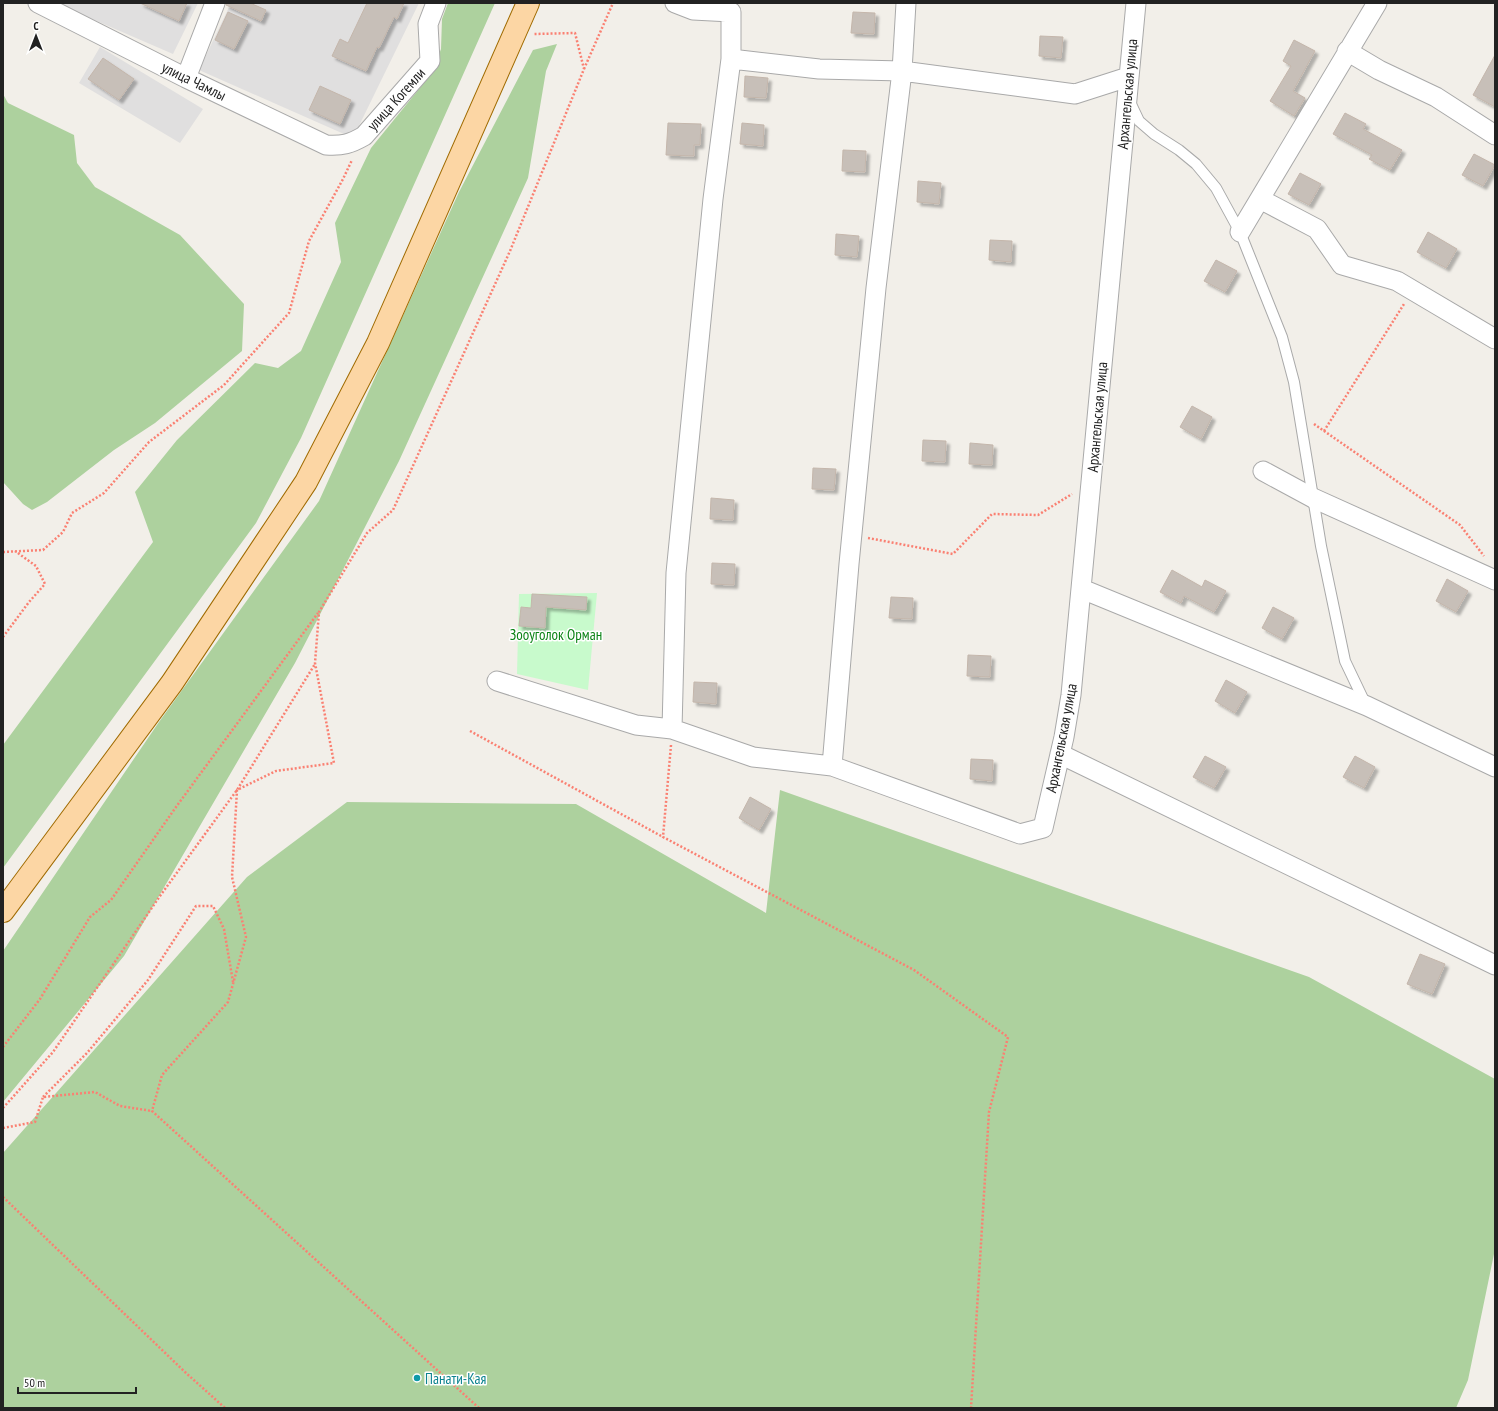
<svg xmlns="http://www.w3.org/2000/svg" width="1498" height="1411" font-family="'PT Sans Narrow',sans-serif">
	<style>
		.residential { fill: #e0dfdf }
		.forest { fill: #add19e }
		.park { fill: #c8facc }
		.building { fill: #c7bfb8; stroke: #c4b6ab; filter: url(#shadow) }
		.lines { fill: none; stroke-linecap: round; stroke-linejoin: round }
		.lane-casing { stroke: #a9a9a9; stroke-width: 12 }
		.street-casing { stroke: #a9a9a9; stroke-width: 21 }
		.primary-casing { stroke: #a06b00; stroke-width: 24 }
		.path { stroke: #fa8072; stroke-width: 2.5; stroke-dasharray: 2 2; stroke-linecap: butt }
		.lane { stroke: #fff; stroke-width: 10 }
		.street { stroke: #fff; stroke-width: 19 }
		.primary { stroke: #fcd6a4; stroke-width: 22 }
		.culture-dot { fill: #0f9aa8; stroke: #fff; stroke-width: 1.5 }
		.labels { text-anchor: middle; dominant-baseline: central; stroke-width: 3; stroke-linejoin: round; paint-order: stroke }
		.street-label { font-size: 15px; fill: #222; stroke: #fff }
		.park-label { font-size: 15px; fill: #0c8416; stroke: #fff }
		.culture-label { font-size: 15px; fill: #0d838f; stroke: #fff; text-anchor: start }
	</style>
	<defs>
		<filter id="shadow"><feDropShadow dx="3.5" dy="3.5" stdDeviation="1" flood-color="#0004"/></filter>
	</defs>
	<rect width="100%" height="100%" fill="#f2efe9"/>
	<path class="residential" d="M62,3H198L173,54L69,9Z
		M231,3H419L353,138L199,70Z
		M100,47L203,109L180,143L79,83Z"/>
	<path class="forest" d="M448,3H495L301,438L256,523L3,868V745L153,542L135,492L177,440L255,363L278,368L301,351L341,262L335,223L371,148L432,73L441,49L442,19Z
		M557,44L546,71L528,178L399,461L295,663L124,956L3,1102V951L159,722L319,501L459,192L533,50Z
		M3,94L8,103L74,135L77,163L95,187L180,235L244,304L242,351L155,423L114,450L47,502L32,510L23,504L3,482Z
		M780,790L1309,977L1495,1079V1254H1494L1468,1380L1456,1408H3V1153L247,877L347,802L576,804L766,913Z"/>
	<path class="park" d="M597,593L588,690L517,674L519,594Z"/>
	<path class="building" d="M140,3H187L179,21Z
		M226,3H250L266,10L261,21L226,5Z
		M367,3H404L397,19L394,17L379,48L377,47L366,71L332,56L340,39L348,43Z
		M228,12L248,21L234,49L215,40Z
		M853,12L875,13L874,34L851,33Z
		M1040,36L1063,37L1061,58L1039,56Z
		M1294,40L1315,51L1293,91L1305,98L1294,116L1270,101L1291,66L1283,61Z
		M1495,55V107L1473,95Z
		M103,58L134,79L119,100L88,79Z
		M745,76L768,78L766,98L744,97Z
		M320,86L351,100L340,124L309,110Z
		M1345,113L1366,124L1363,129L1402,150L1390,170L1369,159L1372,155L1333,134Z
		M668,123L701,124L700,145H694V156L666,155Z
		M742,123L764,125L763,146L740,144Z
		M843,150L866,151L865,172L842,171Z
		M1474,154L1495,165L1483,186L1462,175Z
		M1300,173L1321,184L1309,205L1288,194Z
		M918,181L941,183L939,204L917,202Z
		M1428,232L1457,249L1446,268L1417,252Z
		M836,234L859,236L857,257L835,255Z
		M990,240L1012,241L1011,262L989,260Z
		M1216,260L1237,271L1225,292L1204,281Z
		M1192,406L1212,417L1201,439L1180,427Z
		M923,440L946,441L945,462L922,461Z
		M970,443L993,445L992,465L969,464Z
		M813,468L836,469L834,490L812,489Z
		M711,498L734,500L733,520L710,519Z
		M712,563L735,564L734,585L711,584Z
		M1172,570L1202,587L1205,580L1226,591L1214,612L1184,596L1181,603L1160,592Z
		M1447,579L1468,591L1456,612L1436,601Z
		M532,594L587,597L586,610L546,607L545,628L519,626L521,607L531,608Z
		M891,597L913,598L912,619L889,618Z
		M1273,607L1294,618L1282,639L1262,628Z
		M968,655L991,656L990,677L967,676Z
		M1226,680L1247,692L1235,713L1215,701Z
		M694,682L717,683L716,704L693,702Z
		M1205,756L1226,767L1214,788L1193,777Z
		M1355,756L1375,767L1364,788L1343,777Z
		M971,759L993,760L992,781L970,779Z
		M750,797L771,809L759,830L739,818Z
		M1420,954L1445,964L1432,994L1407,984Z"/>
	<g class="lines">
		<g class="lane-casing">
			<path id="lane" d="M1130,102L1139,121L1154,134L1179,150L1196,164L1216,188L1240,232L1282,337L1294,382L1321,546L1345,661L1366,705"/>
		</g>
		<g class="street-casing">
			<path id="street" d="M38,3L186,78L326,145C343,146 350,144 364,136L430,61L428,24L436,3
				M1347,51L1379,70L1436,97L1495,135
				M731,59L819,69L902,71L1075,94L1128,77
				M186,78L215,3
				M1260,199L1317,229L1342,265L1397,281L1495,339
				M1240,232L1377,3
				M1263,471L1313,498L1495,580
				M1082,589L1367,706L1495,767
				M497,681L636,725L672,729L753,757L832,766L1020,834L1043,828L1064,737L1071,695L1136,3
				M672,729L676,573L713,199L731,59V12L693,10L675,3
				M1060,754L1495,965
				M832,766L849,564L876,288L902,71L906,3"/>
		</g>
		<g class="primary-casing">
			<path id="primary" d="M3,911L172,683L306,482L378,343L528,3"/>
		</g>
		<path class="path" d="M584,69L613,3
			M1314,424L1460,525L1484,556
			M1324,431L1404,304
			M868,538L953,554L992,514L1038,515L1072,494
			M3,552L43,550L63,532L72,513L104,493L149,442L224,385L289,313L309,241L343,179L352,160
			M3,637L29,602L45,584L36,566L15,551
			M470,731L663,837
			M671,745L663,837L914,970L1008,1037L989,1112L971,1408
			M3,1047L40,999L90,917L111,900L176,807L318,613
			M43,1097L87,1053L148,980L196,906H213L224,929L233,982
			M3,1108L53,1052L160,896L237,790L315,664
			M3,1128L35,1122L43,1097L95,1092L120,1106L152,1111
			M3,1197L186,1373L225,1408
			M479,1408L152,1111L162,1075L228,1002L246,937L232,877L237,790L276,771L334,763L315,663L319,612L367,533L393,510L510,251L584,69L575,33L534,34"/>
		<use href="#lane" class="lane"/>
		<use href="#street" class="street"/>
		<use href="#primary" class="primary"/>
	</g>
	<circle class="culture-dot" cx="417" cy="1378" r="4"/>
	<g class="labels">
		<g class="street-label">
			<text transform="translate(194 81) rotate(26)">улица Чамлы</text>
			<text transform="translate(1127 94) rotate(-85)">Архангельская улица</text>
			<text transform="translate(396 99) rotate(-48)">улица Когемли</text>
			<text transform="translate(1097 417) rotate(-85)">Архангельская улица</text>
			<text transform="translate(1061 738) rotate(-79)">Архангельская улица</text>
		</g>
		<g class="park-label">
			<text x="556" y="634">Зооуголок Орман</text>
		</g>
		<g class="culture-label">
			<text x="425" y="1378">Панати-Кая</text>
		</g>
	</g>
	<rect width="1498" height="1411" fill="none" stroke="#222222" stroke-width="8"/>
	<g transform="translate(36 36)" stroke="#ffffff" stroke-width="3" paint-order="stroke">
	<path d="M0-3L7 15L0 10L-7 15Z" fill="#222222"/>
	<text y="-6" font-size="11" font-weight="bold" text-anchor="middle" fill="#222222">С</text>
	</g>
	<path d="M18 1387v6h118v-6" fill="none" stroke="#222222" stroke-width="2"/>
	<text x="24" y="1387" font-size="12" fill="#222222" stroke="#ffffff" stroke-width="3" paint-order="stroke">50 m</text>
</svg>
